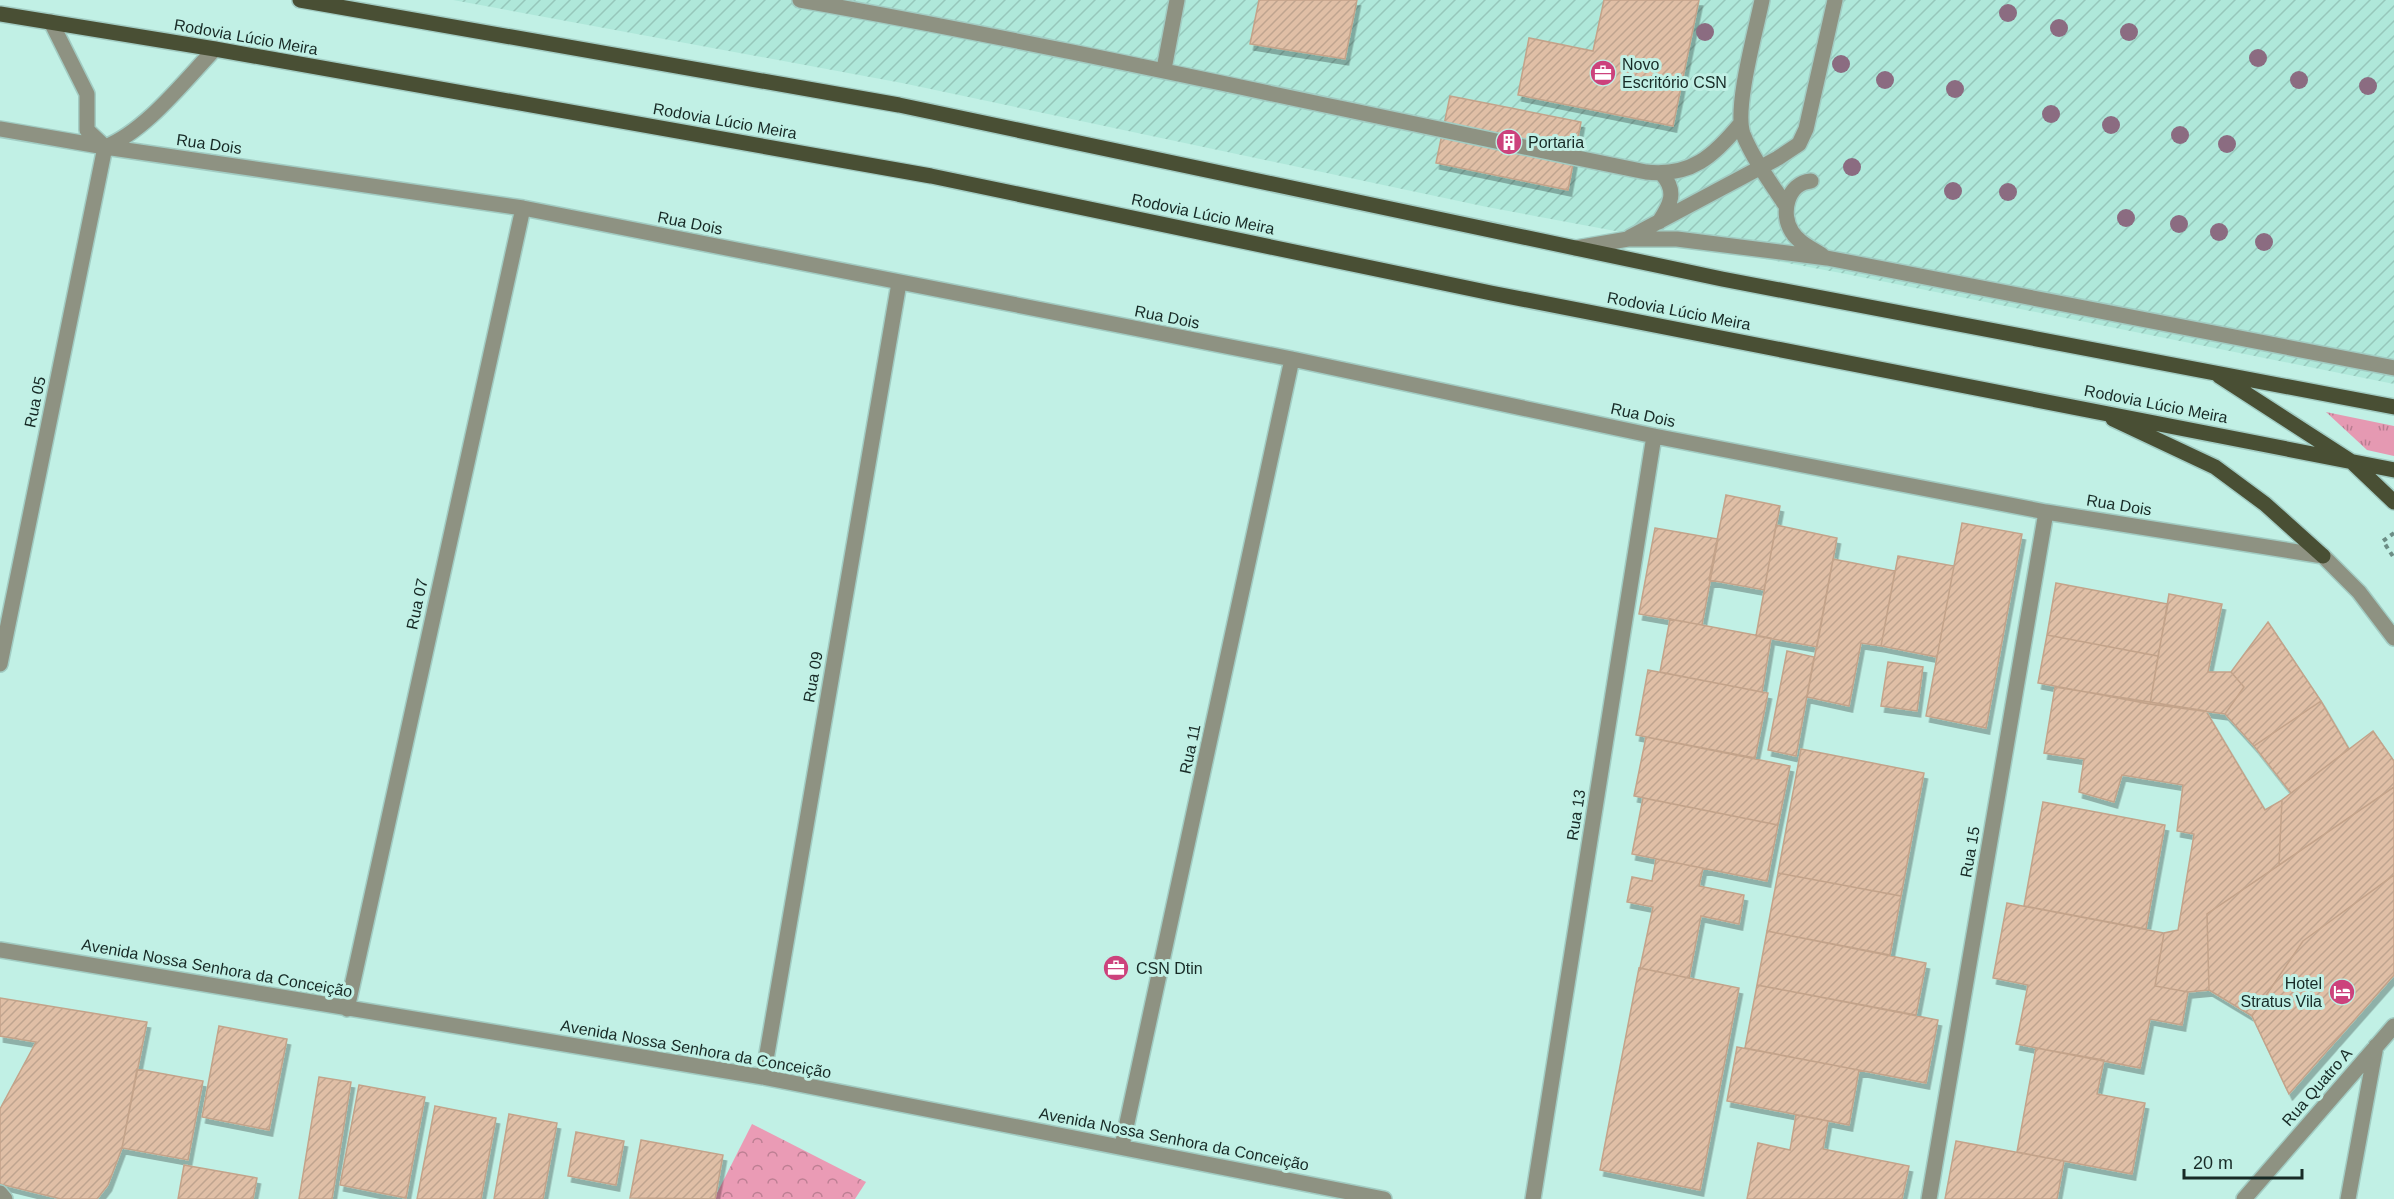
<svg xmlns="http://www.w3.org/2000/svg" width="2394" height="1199" font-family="Arial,sans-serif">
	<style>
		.industrial { fill: url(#industrial-furrows) }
		.grass { fill: url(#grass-tufts) }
		.forest { fill: url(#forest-crowns) }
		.building { fill: url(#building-hatch); stroke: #c3a38a; stroke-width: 1.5; filter: url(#shadow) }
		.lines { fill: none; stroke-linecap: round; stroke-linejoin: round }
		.minor-casing { stroke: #a2ccc3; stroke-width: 18 }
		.major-casing { stroke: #a2ccc3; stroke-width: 18 }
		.path { stroke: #6c8d85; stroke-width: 4; stroke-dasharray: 4.5 4.5; stroke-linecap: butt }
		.minor { stroke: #8e9282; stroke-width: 15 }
		.major { stroke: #494f34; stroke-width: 15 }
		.tree { fill: #8b6c81 }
		.labels { text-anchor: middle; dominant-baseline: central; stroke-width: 6; stroke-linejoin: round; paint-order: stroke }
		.street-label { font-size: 16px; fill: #172a26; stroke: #c1f0e5 }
		.poi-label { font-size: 16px; fill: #172a26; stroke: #c1f0e5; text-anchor: start }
	</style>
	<defs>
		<pattern id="industrial-furrows" width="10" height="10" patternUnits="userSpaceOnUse" patternTransform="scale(1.5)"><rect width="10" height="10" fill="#afe8da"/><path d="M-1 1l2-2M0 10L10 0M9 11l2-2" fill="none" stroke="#96c7bb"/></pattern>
		<pattern id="grass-tufts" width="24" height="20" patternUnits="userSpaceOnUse" patternTransform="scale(1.5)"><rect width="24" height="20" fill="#e599b2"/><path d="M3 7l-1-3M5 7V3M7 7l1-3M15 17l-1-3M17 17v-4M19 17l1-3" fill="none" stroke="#b97d91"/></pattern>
		<pattern id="forest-crowns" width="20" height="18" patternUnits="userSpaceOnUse" patternTransform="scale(1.5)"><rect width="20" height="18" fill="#ea9bb5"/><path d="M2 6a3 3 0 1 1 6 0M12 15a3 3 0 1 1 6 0" fill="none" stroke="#bd7f93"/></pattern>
		<pattern id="building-hatch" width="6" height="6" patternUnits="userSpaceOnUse" patternTransform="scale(1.5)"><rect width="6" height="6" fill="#e0bfa6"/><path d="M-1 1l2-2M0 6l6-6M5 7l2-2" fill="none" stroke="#bfa48f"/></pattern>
		<filter id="shadow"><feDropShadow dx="3.5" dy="6" stdDeviation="0" flood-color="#0004"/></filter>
	</defs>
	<rect width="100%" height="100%" fill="#c1f0e5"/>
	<path class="industrial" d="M453,0H2394V384L1846,274L1487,207L902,83Z"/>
	<path class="grass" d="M2326,412L2394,426V456L2367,450Z"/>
	<path class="forest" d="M752,1124L866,1182L855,1199H714Z"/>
	<path class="building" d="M1259,0H1357L1345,59L1250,44Z
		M1604,0H1699L1673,126L1518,95L1529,38L1593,51Z
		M1450,96L1581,122L1568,190L1436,163Z
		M1726,495L1780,506L1764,590L1709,580Z
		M1962,523L2022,534L1986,728L1926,716Z
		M1776,525L1837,538L1817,647L1756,636Z
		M1655,528L1718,539L1702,625L1639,614Z
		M1898,556L1954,566L1937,657L1881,646Z
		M1833,559L1895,571L1881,646L1861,643L1849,706L1807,697Z
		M2056,583L2168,604L2158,656L2047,635Z
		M2169,594L2222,604L2208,672H2231L2244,687L2225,714L2150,704Z
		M1670,619L1771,638L1762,692L1660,672Z
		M2268,622L2321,701L2254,746L2225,714L2244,687L2231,672Z
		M2047,635L2158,656L2150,704L2038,683Z
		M1787,651L1814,657L1796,756L1768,750Z
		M1888,662L1923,667L1917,711L1881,706Z
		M1648,670L1768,693L1755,758L1636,735Z
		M2055,687L2206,711L2265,810L2282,800L2279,865L2207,914L2209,990L2188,992L2155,986L2164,933L2178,930L2194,834L2177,831L2183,785L2122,775L2114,802L2079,792L2084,759L2044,753Z
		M2321,701L2349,749L2291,793L2254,746Z
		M2373,731L2394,761V787L2279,865L2282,800Z
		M1646,737L1790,766L1778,825L1634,796Z
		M1801,749L1924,773L1901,896L1778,873Z
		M2394,787V875L2303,941L2252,1016L2209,990L2207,914Z
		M1643,798L1778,825L1767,881L1632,854Z
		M2043,802L2165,825L2146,929L2024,906Z
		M1656,859L1703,868L1699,886L1744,895L1739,924L1701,916L1689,978L1640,968L1653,907L1627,902L1632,877L1652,881Z
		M1778,873L1901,896L1890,955L1767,931Z
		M2394,875V975L2289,1094L2252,1016L2303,941Z
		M2007,903L2164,933L2155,986L2188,992L2182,1025L2150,1019L2140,1068L2016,1044L2028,985L1993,978Z
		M1767,931L1926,963L1916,1015L1757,985Z
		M1639,968L1739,988L1700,1190L1600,1170Z
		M1757,985L1938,1020L1926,1083L1745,1048Z
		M0,998L147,1022L122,1148L108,1185L97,1199H61L0,1184V1109L36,1042L0,1036Z
		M219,1026L287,1039L269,1130L202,1117Z
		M1737,1047L1859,1070L1849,1125L1727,1101Z
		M2036,1048L2104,1060L2097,1094L2145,1103L2132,1174L2017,1152Z
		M137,1069L203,1081L188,1160L122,1148Z
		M319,1077L351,1082L332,1199H299Z
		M359,1085L425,1097L406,1198L340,1185Z
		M435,1106L496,1118L481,1199H417Z
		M509,1114L557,1123L543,1199H494Z
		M1796,1115L1828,1121L1823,1149L1909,1166L1902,1199H1747L1758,1143L1790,1150Z
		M576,1132L624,1141L616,1185L568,1176Z
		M641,1140L723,1155L715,1199L630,1198Z
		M1956,1141L2064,1161L2057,1199H1945Z
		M184,1165L257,1178L253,1199H178Z"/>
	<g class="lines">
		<g class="minor-casing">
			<path id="minor" d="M800,0C1083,50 1363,115 1646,172C1691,177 1714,156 1741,123
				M1762,0C1756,30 1734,108 1743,134C1753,159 1771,183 1786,206
				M51,22L87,94V130L105,147
				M1164,69L1177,0
				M0,129L105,147L523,208L1292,359L1654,436L2046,512L2323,556L2359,592L2394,638
				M105,147C146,131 185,80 215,49
				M1811,181C1787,183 1780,214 1792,232C1799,243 1811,248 1822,255
				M1659,222C1671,204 1677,191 1662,174
				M1630,237L1778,158L1799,144L1806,129L1835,0
				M1576,248L1628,239H1677L1827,258L2394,368
				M0,664L105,147
				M0,950L763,1077L1384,1199
				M347,1009L523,208
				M763,1077L899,283
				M1122,1146L1292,359
				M0,1193L5,1199
				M1533,1199L1654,436
				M1929,1199L2046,512
				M2244,1199L2394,1026
				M2348,1199L2376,1046"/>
		</g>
		<g class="major-casing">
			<path id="major" d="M300,0L899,105L1722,279L2394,407
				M0,14L215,49L931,176L1491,293L2394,470
				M2219,376L2352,462L2394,502
				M2113,419L2215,467L2265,504L2323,556"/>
		</g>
		<path class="path" d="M2394,533L2383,541L2394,558"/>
		<use href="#minor" class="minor"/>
		<use href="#major" class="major"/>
	</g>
	<g class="tree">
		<circle cx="2008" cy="13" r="9"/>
		<circle cx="2059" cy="28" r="9"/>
		<circle cx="1705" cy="32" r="9"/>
		<circle cx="2129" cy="32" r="9"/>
		<circle cx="2258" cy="58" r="9"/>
		<circle cx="1841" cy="64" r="9"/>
		<circle cx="1885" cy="80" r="9"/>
		<circle cx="2299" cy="80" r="9"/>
		<circle cx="2368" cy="86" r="9"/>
		<circle cx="1955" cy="89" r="9"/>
		<circle cx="2051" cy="114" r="9"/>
		<circle cx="2111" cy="125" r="9"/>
		<circle cx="2180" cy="135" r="9"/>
		<circle cx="2227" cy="144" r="9"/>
		<circle cx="1852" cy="167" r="9"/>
		<circle cx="1953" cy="191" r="9"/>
		<circle cx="2008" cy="192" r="9"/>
		<circle cx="2126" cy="218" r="9"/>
		<circle cx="2179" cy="224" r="9"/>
		<circle cx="2219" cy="232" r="9"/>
		<circle cx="2264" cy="242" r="9"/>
	</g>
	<defs>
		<g id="office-disc" transform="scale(1.35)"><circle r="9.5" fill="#cc427c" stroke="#c1f0e5"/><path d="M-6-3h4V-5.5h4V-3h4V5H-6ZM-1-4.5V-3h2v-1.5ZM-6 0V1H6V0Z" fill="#fff"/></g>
		<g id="building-disc" transform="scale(1.35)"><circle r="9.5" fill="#cc427c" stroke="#c1f0e5"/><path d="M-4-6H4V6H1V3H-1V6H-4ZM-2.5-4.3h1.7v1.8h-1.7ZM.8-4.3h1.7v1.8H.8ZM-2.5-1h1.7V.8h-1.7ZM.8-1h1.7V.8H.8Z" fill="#fff"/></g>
		<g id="hotel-disc" transform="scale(1.35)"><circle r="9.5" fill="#cc427c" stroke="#c1f0e5"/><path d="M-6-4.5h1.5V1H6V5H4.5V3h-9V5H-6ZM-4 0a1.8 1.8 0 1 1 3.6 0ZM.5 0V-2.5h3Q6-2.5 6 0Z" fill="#fff"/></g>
	</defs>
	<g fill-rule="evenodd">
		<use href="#office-disc" x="1603" y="73"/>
		<use href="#building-disc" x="1509" y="142"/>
		<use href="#office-disc" x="1116" y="968"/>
		<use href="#hotel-disc" x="2342" y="992"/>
	</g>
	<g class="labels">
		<g class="street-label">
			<text transform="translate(246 37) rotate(10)">Rodovia Lúcio Meira</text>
			<text transform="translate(725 121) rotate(10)">Rodovia Lúcio Meira</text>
			<text transform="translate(209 144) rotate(8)">Rua Dois</text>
			<text transform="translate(1203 214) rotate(12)">Rodovia Lúcio Meira</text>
			<text transform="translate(690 223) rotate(11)">Rua Dois</text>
			<text transform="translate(1679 311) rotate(11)">Rodovia Lúcio Meira</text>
			<text transform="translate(1167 317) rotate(11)">Rua Dois</text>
			<text transform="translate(35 402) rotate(-78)">Rua 05</text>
			<text transform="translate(2156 404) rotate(11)">Rodovia Lúcio Meira</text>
			<text transform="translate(1643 415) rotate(12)">Rua Dois</text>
			<text transform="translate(2119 505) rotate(9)">Rua Dois</text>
			<text transform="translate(417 604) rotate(-78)">Rua 07</text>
			<text transform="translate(813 677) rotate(-80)">Rua 09</text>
			<text transform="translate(1190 749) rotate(-78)">Rua 11</text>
			<text transform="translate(1576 815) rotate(-81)">Rua 13</text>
			<text transform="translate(1970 852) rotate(-80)">Rua 15</text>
			<text transform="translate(217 968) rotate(10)">Avenida Nossa Senhora da Conceição</text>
			<text transform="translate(696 1049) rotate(10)">Avenida Nossa Senhora da Conceição</text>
			<text transform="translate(2317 1087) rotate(-49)">Rua Quatro A</text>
			<text transform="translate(1174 1139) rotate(11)">Avenida Nossa Senhora da Conceição</text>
		</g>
		<g class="poi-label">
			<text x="1622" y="64">Novo<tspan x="1622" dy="18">Escritório CSN</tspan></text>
			<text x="1528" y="142">Portaria</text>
			<text x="1136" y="968">CSN Dtin</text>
			<text x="2322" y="983" text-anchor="end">Hotel<tspan x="2322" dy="18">Stratus Vila</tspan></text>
		</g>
	</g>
	<path d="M2184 1169v9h118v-9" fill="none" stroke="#172a26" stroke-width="3"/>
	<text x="2193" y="1169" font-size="18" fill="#172a26" stroke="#c1f0e5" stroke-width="4.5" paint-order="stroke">20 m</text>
</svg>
